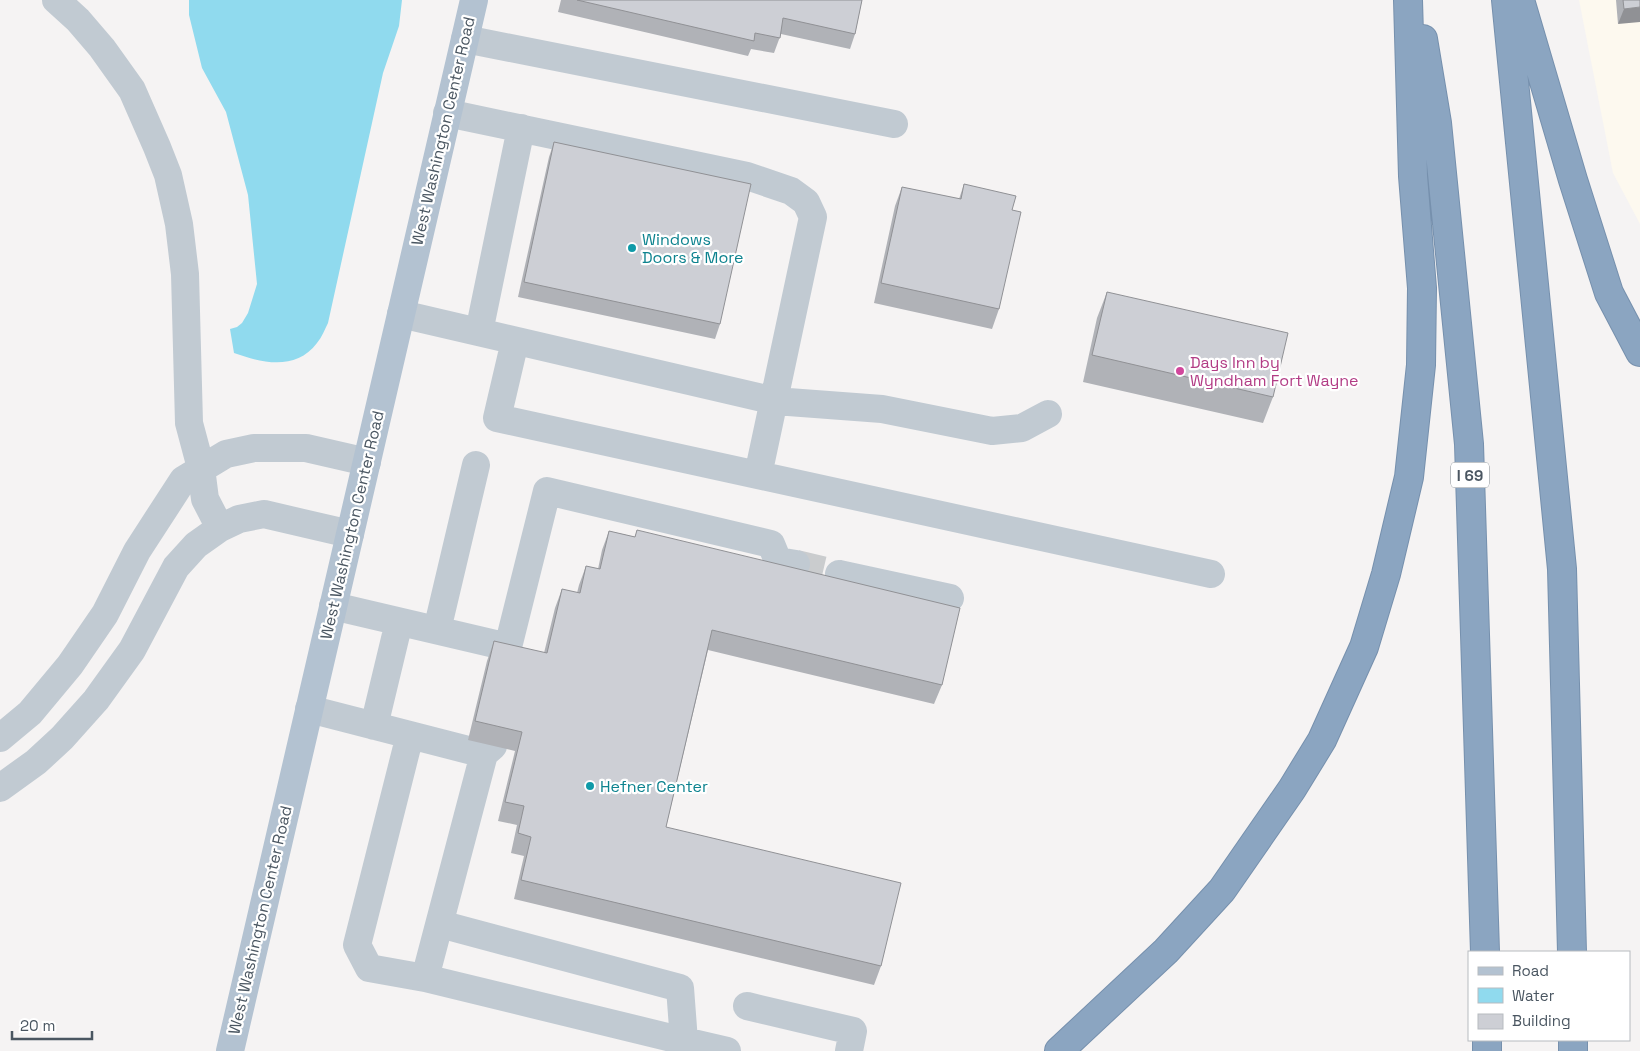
<svg xmlns="http://www.w3.org/2000/svg" width="1640" height="1051" font-family="'Space Grotesk',sans-serif">
	<style>
		.commercial { fill: #fdf9ef }
		.water { fill: #90daee }
		.lines { fill: none; stroke-linecap: round; stroke-linejoin: round }
		.minor-tunnel { stroke: #caccce; stroke-width: 28; stroke-dasharray: 28 14; stroke-linecap: butt }
		.highway-casing { stroke: #7690ad; stroke-width: 30 }
		.minor { stroke: #c1cad2; stroke-width: 28 }
		.major { stroke: #b3c2d1; stroke-width: 28 }
		.highway { stroke: #8ba5c1; stroke-width: 28 }
		.wall { fill: #b0b2b7 }
		.shaded-wall { fill: #909195 }
		.building { fill: #cdcfd5; stroke: #909195 }
		.culture-dot { fill: #0f9aa8; stroke: #fff; stroke-width: 2 }
		.hotel-dot { fill: #d1479c; stroke: #fff; stroke-width: 2 }
		.labels { text-anchor: middle; dominant-baseline: central; stroke-width: 4.5; stroke-linejoin: round; paint-order: stroke }
		.shield { fill: #fff; stroke: #808990; stroke-width: 1 }
		.shield-label { font-size: 15px; font-weight: bold; fill: #4a5661 }
		.street-label { font-size: 16px; fill: #4a5661; stroke: #fff }
		.culture-label { font-size: 16px; fill: #0d838f; stroke: #fff; text-anchor: start }
		.hotel-label { font-size: 16px; fill: #b23c85; stroke: #fff; text-anchor: start }
	</style>
	<rect width="100%" height="100%" fill="#f5f3f3"/>
	<path class="commercial" d="M1579,0H1640V224L1613,173Z"/>
	<path class="water" d="M189,0H402L399,26L383,73L328,323C325,329 322,337 317,343C296,371 262,363 234,353L230,329L237,327L242,323L248,313L257,284L248,195L226,112L202,68L189,15Z"/>
	<g class="lines">
		<path class="minor-tunnel" d="M796,564L839,574"/>
		<g class="highway-casing">
			<path id="highway" d="M1506,0L1562,569L1572,952
				M1520,0L1573,180L1609,293L1640,352
				M1423,39L1437,123L1469,444L1485,952
				M1059,1051L1166,951L1222,890L1292,789L1322,740L1364,647L1386,574L1409,477L1421,365L1422,288L1413,176L1408,0
				M1487,1051V1040
				M1573,1051V1040"/>
		</g>
		<path class="minor" d="M56,0L78,20L102,48L132,90L157,147L168,175L179,224L185,274L189,423L201,468L205,499L220,528
			M465,39L894,124
			M447,113L747,176L791,191L806,202L813,217L758,475
			M401,314L775,401L882,409L992,431L1022,428L1048,414
			M479,332L521,128
			M515,341L497,418L1211,574
			M839,574L950,598
			M333,606L508,647
			M437,630L476,465
			M512,666L508,647L547,491L771,544L778,561L796,564
			M309,709L484,754
			M374,726L399,622
			M410,735L357,945L369,968L425,978L484,754L493,746
			M0,738L30,713L70,665L105,614L137,551L183,480L226,454L254,448H306L367,462
			M0,788L36,762L62,738L96,700L132,650L176,567L196,545L220,528L239,519L264,514L350,534
			M425,978L684,1041L680,988L440,924
			M747,1006L853,1031L849,1051
			M684,1041L727,1051"/>
		<path class="major" d="M230,1051L474,0"/>
		<use href="#highway" class="highway"/>
	</g>
	<path class="wall" d="M561,0H862L855,34L850,49L781,34L774,53L751,49L748,56L558,12Z
		M1616,0H1640L1618,24Z
		M554,142L720,324L715,339L518,297L549,157Z
		M964,184L1012,210L999,309L992,329L874,303L895,206L902,187L959,199Z
		M1107,292L1273,397L1263,423L1083,382L1097,318Z
		M637,530L942,685L934,704L708,650L666,827L881,966L874,985L514,899L524,856L511,853L517,825L498,821L515,751L468,740L487,661L494,641L544,653L555,608L562,589L577,593L579,585L586,566L598,569L602,550L609,531L635,537Z"/>
	<path class="shaded-wall" d="M1640,7V22L1618,24L1624,9Z"/>
	<path class="building" d="M577,0H862L855,34L783,18L780,38L755,33L754,41Z
		M1623,0H1640V7L1624,9Z
		M554,142L751,184L720,324L524,282Z
		M964,184L1016,196L1012,210L1021,212L999,309L881,283L902,187L961,199Z
		M1107,292L1288,333L1273,397L1092,355Z
		M637,530L960,608L942,685L712,630L666,827L901,883L881,966L521,880L531,837L518,833L524,806L505,802L522,732L475,721L494,641L547,653L562,589L580,593L586,566L600,569L609,531L635,537Z"/>
	<g class="culture-dot">
		<circle cx="632" cy="248" r="5"/>
		<circle cx="590" cy="786" r="5"/>
	</g>
	<circle class="hotel-dot" cx="1180" cy="371" r="5"/>
	<g class="labels">
		<rect class="shield" x="1451" y="462.5" width="38" height="25" rx="4"/>
		<g class="shield-label">
			<text x="1470" y="475">I 69</text>
		</g>
		<g class="street-label">
			<text transform="translate(443 131) rotate(-77)">West Washington Center Road</text>
			<text transform="translate(352 525) rotate(-77)">West Washington Center Road</text>
			<text transform="translate(260 920) rotate(-77)">West Washington Center Road</text>
		</g>
		<g class="culture-label">
			<text x="642" y="239">Windows<tspan x="642" dy="18">Doors &amp; More</tspan></text>
			<text x="600" y="786">Hefner Center</text>
		</g>
		<g class="hotel-label">
			<text x="1190" y="362">Days Inn by<tspan x="1190" dy="18">Wyndham Fort Wayne</tspan></text>
		</g>
	</g>
	<rect x="1468" y="951" width="162" height="90" fill="#ffffff" stroke="#b7bbc0"/>
	<rect x="1478" y="967" width="25" height="8" fill="#b3c2d1" stroke="#b7bbc0"/>
	<text x="1512" y="976" font-size="15" fill="#4a5661">Road</text>
	<rect x="1478" y="988" width="25" height="15" fill="#90daee" stroke="#b7bbc0"/>
	<text x="1512" y="1001" font-size="15" fill="#4a5661">Water</text>
	<rect x="1478" y="1014" width="25" height="15" fill="#cdcfd5" stroke="#b7bbc0"/>
	<text x="1512" y="1026" font-size="15" fill="#4a5661">Building</text>
	<path d="M12 1031v8h80v-8" fill="none" stroke="#4a5661" stroke-width="2.5"/>
	<text x="20" y="1031" font-size="15" fill="#4a5661" stroke="#ffffff" stroke-width="4" paint-order="stroke">20 m</text>
</svg>
